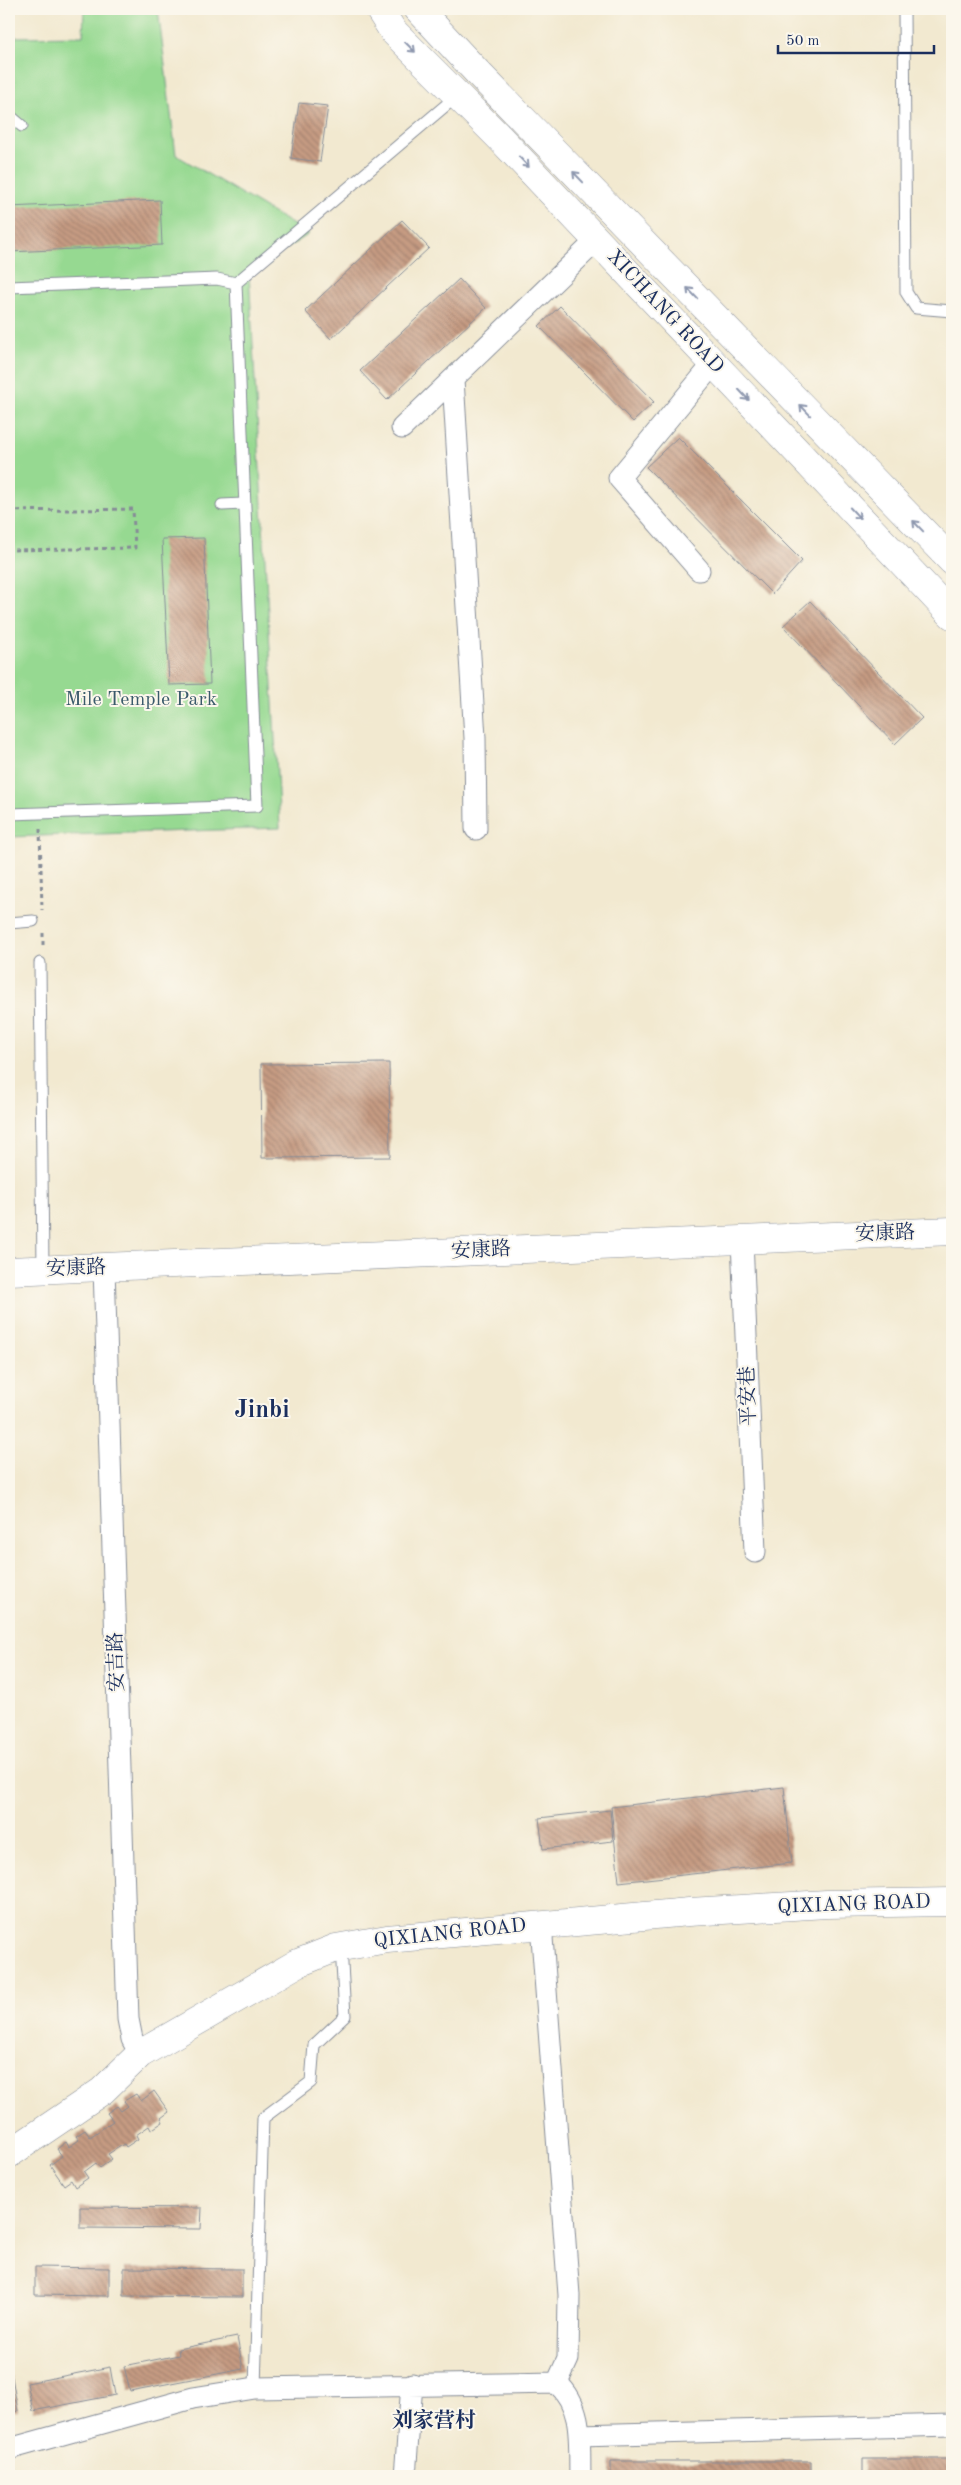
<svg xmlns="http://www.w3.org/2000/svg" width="961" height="2485" font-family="'Old Standard TT','Noto Serif SC',serif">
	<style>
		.park { fill: #96d991; stroke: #588478 }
		.building { fill: url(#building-back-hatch) }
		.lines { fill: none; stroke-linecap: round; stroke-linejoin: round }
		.lane-casing { stroke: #868c97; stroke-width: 13 }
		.street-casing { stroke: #868c97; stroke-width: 23 }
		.secondary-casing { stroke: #868c97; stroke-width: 29 }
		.primary-casing { stroke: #868c97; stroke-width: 29 }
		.path { stroke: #868c97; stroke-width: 3; stroke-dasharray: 4 4; stroke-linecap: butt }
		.lane { stroke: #fff; stroke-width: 11 }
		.street { stroke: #fff; stroke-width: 21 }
		.secondary { stroke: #fff; stroke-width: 28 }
		.primary { stroke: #fff; stroke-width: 28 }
		.oneway { stroke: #8d97ae }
		.labels { text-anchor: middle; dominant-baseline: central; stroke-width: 4; stroke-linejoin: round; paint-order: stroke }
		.street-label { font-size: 20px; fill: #1b2f5e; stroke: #fbf7ec }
		.park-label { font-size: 20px; fill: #3a5a6b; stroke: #fbf7ec }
		.neighbourhood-label { font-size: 21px; font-weight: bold; fill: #1b2f5e; stroke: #fbf7ec }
		.district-label { font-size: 25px; font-weight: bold; fill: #1b2f5e; stroke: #fbf7ec }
	</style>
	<defs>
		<pattern id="building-back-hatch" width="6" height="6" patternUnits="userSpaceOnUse" patternTransform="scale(1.25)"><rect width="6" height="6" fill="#c69b82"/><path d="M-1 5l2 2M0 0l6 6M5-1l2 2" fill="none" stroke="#a07f6e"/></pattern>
	</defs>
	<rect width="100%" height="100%" fill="#fbf7ec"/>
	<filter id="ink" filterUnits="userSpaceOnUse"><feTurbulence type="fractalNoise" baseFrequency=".02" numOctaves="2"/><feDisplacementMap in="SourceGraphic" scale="10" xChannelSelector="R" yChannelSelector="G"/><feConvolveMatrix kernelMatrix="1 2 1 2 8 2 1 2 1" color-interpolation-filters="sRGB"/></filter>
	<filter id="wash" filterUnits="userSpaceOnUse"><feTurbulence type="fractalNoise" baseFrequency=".0096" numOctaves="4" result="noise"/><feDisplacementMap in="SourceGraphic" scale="20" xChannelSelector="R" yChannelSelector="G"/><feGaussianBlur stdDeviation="1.12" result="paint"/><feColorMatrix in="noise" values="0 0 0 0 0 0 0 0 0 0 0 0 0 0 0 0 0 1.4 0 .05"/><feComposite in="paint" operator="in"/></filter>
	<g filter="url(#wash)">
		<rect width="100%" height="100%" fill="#f2e9d0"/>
		<path class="park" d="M84,9H158L176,155L309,234L249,273L280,828L9,837V37L83,36Z"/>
		<g id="blocks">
			<path class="building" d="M299,103L328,106L320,162L291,158Z
				M160,200L162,245L9,252V207Z
				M402,220L429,248L331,339L305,311Z
				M459,279L486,308L387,400L360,371Z
				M560,306L654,402L633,422L539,326Z
				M678,437L802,561L772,594L646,467Z
				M204,538L210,684L169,685L162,539Z
				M810,601L922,718L895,744L783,626Z
				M389,1063L390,1157L262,1158L261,1064Z
				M784,1787L792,1863L619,1882L611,1807Z
				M610,1810L613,1841L543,1849L539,1818Z
				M154,2091L169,2112L161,2118L163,2122L151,2130L149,2126L136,2135L138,2139L126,2147L124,2144L108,2154L112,2159L100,2168L96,2163L84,2172L88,2178L75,2187L71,2180L64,2185L50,2165L62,2156L57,2149L66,2142L69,2147L79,2140L76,2136L85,2130L90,2137L113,2121L107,2113L117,2106L121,2111L128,2106L124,2101L136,2094L141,2101Z
				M80,2207L202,2208L201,2229L80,2228Z
				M35,2267L109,2268V2296L35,2295Z
				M124,2268L242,2269V2297L124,2296Z
				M237,2337L243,2369L130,2391L124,2366L179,2355L178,2349Z
				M110,2367L115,2395L33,2411L27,2383Z
				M12,2377L18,2411L9,2413V2378Z
				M863,2459H952V2476H863Z
				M611,2461H811V2476H611Z"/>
		</g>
	</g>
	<g filter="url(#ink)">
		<use href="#blocks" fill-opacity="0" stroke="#868c97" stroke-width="1"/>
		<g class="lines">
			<g class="lane-casing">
				<path id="lane" d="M904,9L906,292L916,308L952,311
					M9,115L22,126
					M236,283L458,95
					M9,287L217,279L236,283
					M222,505L243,504
					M9,814L257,806L236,283
					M9,923L33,921
					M40,963L43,1270
					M255,2388L263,2118L311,2082L314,2045L345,2016L341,1947"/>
			</g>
			<g class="street-casing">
				<path id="street" d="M453,379L475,738L476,829
					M402,428L597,240
					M699,570L619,478L714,363
					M742,1240L755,1552
					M104,1268L128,2019L132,2039L140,2054
					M541,1924L569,2295L568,2359L557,2383
					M579,2435L952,2425
					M9,2449L193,2398L255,2388L557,2383C584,2408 579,2442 580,2476
					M405,2476L412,2384"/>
			</g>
			<g class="secondary-casing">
				<path id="secondary" d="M9,1271L952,1231
					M9,2154L102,2091L140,2054L298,1963L336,1948L387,1939L689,1912L827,1904L952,1902"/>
			</g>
			<g class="primary-casing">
				<path id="primary" d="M379,9L393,31L499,137L952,615
					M418,9L478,73L952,561"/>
			</g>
			<path class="path" d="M9,511L133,509L135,548L9,550
				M40,829L42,910
				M43,933V947"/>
			<use href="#lane" class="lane"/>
			<use href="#street" class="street"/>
			<use href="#secondary" class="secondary"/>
			<use href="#primary" class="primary"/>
		</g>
		<defs><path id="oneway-shaft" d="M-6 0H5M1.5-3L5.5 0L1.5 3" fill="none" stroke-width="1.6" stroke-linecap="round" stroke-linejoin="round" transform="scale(1.25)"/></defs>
		<g class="oneway">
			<use href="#oneway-shaft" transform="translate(410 47) rotate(45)"/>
			<use href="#oneway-shaft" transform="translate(524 162) rotate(47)"/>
			<use href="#oneway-shaft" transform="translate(578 177) rotate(-134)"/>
			<use href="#oneway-shaft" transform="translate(692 293) rotate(-134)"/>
			<use href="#oneway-shaft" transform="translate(744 395) rotate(47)"/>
			<use href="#oneway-shaft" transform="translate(805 410) rotate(-134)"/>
			<use href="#oneway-shaft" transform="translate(855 513) rotate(47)"/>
			<use href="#oneway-shaft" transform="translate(918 526) rotate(-134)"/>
		</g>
	</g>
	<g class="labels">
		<g class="street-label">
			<text transform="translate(665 312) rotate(47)">XICHANG ROAD</text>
			<text transform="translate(885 1234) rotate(-2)">安康路</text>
			<text transform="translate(481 1251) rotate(-3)">安康路</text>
			<text transform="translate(76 1269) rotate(-2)">安康路</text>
			<text transform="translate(749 1396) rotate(-92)">平安巷</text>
			<text transform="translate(117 1662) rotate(-92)">安吉路</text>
			<text transform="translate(854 1905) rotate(-2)">QIXIANG ROAD</text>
			<text transform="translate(450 1934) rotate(-6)">QIXIANG ROAD</text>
		</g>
		<g class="park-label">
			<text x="141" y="700">Mile Temple Park</text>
		</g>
		<g class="neighbourhood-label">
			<text x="434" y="2421">刘家营村</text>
		</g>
		<g class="district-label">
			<text x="262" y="1410">Jinbi</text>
		</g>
	</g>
	<rect width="961" height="2485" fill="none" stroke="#fbf7ec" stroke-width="30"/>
	<path d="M778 45v8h156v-8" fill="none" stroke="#1b2f5e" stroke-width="2.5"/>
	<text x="786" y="45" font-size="15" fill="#1b2f5e" stroke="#fbf7ec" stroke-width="4" paint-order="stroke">50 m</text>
</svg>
